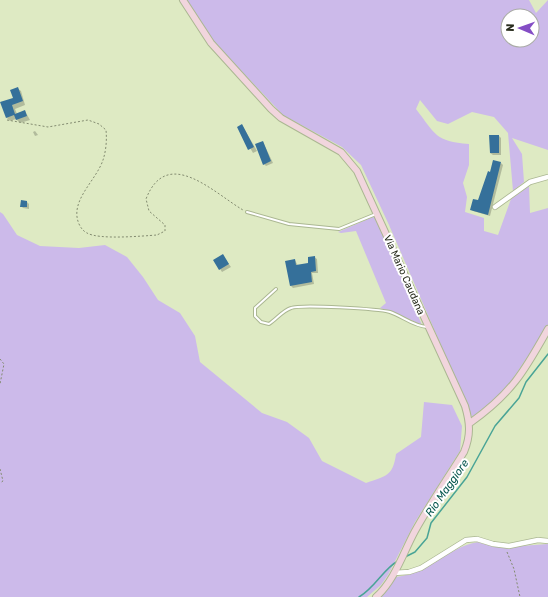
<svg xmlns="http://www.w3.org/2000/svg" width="548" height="597" font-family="Rubik,sans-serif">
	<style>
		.green { fill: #ccbaea; fill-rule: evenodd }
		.shadow { fill: #0003 }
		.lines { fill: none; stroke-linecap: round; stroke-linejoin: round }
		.stream { stroke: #49a496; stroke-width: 1.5 }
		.building { fill: #35709a }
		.lane-casing { stroke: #abb792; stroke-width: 4 }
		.street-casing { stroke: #abb792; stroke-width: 6 }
		.secondary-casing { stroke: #abb792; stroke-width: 8 }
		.path { stroke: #838b70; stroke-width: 1; stroke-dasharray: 2 2; stroke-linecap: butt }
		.lane { stroke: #fff; stroke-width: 2 }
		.street { stroke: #fff; stroke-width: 4.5 }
		.secondary { stroke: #f1d5dd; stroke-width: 6 }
		.labels { text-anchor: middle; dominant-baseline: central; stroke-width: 4; stroke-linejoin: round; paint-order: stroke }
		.street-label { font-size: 10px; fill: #292d1e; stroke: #fff }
		.water-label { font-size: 11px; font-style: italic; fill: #06574e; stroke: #fff }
	</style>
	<rect width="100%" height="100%" fill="#deeac3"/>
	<path class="green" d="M187,0H529L536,13L548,0V150L512,138L522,154L524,182L513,191L508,133L494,117L472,112L448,124L437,121L420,100L416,109C436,135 435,141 469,144V165L463,183L467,197L465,212L484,218V231L498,235L511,199L529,186L530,213L548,208V326L504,392L472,417L389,225L361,165L342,147L283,115L214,42ZM508,16H532V40H508Z
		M0,212L3,214L17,235L40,246L79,248L105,245L127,257L143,277L158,300L180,313L195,336L200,362L262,413L287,422L309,438L322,461L366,483C385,476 393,477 396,454L421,437L424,402L452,405L462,426L460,451L415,522L388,575L381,585L367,597H0Z
		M375,216L422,325L398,314L380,308L386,303L356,231L341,233L338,232Z
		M478,542C501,551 523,545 548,544V597H381L396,577C430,573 446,548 478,542Z"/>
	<path class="shadow" d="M17,88L21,91L25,105L15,109L17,114L25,111L30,120L20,123L16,119L10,121L7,118Z
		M242,125L257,151L253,153L238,127Z
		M35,131L38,135L35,136L33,132Z
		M499,136L501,138V155H493L490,153Z
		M263,142L273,163L266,166L264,164Z
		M501,163L503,165L490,216L473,211L471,209L479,201L491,174Z
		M27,202L29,204V209L23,208L21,206Z
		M223,256L231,267L222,272L215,261Z
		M314,257L317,259L318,273H312L314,284L293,288L291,286L295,260L298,266L310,264Z"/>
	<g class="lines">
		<path class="stream" d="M405,557L415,552L427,538L431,523L467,477L495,426L519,398L526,382L548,354
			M359,597C375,588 384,568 398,561"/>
	</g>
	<path class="building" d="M18,87L23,101L12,105L15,114L25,110L27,116L16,120L14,115L6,118L0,102L13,98L10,90Z
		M242,124L254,147L248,150L237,127Z
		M489,135H499V153H490Z
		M263,141L271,161L263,165L255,144Z
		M493,160L501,162L488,215L470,210L473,199L478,200L488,171L490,172Z
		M21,200L27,201V207H20Z
		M223,254L229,264L219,270L213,260Z
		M315,256L316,271L311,272L312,282L290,286L285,261L295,259L296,265L308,263V257Z"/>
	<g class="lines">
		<g class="lane-casing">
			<path id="lane" d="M247,212L289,224L339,229L376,214
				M276,289L255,308V316L261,322L269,324C277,319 282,311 291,308C301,304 379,309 390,312C402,316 413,326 427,327"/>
		</g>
		<g class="street-casing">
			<path id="street" d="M495,207L530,182L548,177
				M394,573L409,572L421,568L466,540L477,539L493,544L509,546L538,540L548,541"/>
		</g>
		<g class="secondary-casing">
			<path id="secondary" d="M183,0L211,43L271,109L281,118L341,152L357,171L465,406C470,423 471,435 464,452C448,478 430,504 415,531C403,553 395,580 376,597
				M470,423C511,394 524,372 548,329"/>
		</g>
		<path class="path" d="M7,120L48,127L88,120L99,124L106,130C107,140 106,151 103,160C96,181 69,201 79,224C81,228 83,231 87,233C99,240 142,236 157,235L165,231V225L149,211L146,199C167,145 214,193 243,210
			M0,359L4,364L0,384
			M0,469L3,481L0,483
			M507,552L514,569L520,597"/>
		<use href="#lane" class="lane"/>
		<use href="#street" class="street"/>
		<use href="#secondary" class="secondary"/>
	</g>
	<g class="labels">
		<g class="street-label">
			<text transform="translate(404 275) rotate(66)">Via Mario Caudana</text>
		</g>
		<g class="water-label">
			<text transform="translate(447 488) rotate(-55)">Rio Maggiore</text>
		</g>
	</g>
	<g transform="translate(520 28) rotate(272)"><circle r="19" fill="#ffffff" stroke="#a9aba5"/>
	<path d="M0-3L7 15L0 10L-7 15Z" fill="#844dc5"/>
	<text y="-6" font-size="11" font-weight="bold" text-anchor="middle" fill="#292d1e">N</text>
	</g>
</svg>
